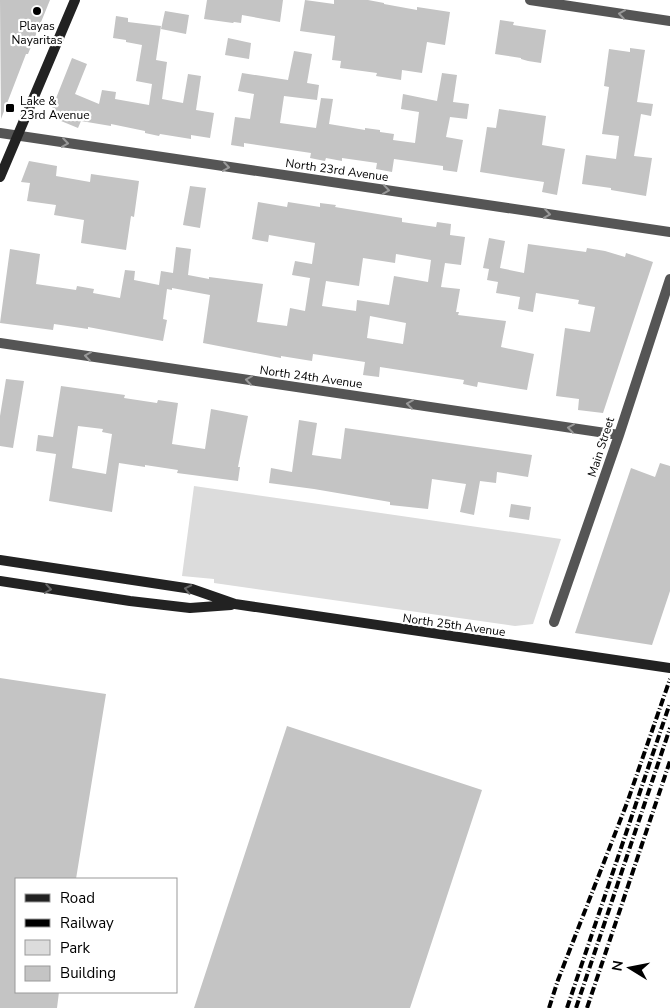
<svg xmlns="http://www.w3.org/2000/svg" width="670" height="1008" font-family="'Nunito Sans',sans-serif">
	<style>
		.green { fill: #dcdcdc }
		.building { fill: #c4c4c4; fill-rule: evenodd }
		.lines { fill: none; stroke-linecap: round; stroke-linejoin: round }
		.minor { stroke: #555; stroke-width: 10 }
		.secondary { stroke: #222; stroke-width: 10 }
		.rail { stroke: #000; stroke-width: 4; stroke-dasharray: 8 2.5 1 2.5; stroke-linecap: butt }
		.oneway { stroke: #999 }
		.oneway2 { stroke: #646464 }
		.poi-dot { fill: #000; stroke: #fff; stroke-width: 2 }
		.labels { text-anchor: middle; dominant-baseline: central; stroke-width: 4.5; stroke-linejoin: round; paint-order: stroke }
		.poi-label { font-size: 12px; fill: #000; stroke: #fff }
		.street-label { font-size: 12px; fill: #000; stroke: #fff }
	</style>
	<rect width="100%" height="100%" fill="#fff"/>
	<path class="green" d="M194,486L561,539L533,624L515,626L214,583V579L182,576Z"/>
	<path class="building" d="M0,0H50L28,54H26L1,119Z
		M207,0H283L280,22L242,15L241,23L234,22L233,23L204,19Z
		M305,0L334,4V0H368L384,3V4L417,10V7L450,12L445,45L427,42L422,73L402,70L401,80L376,76L377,73L340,68L341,61L332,60L335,36L300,31Z
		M165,11L189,15L186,34L161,29Z
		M116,16L128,18V22L161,26L156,60L167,62L162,99L183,103L188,74L201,76L196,110L214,113L210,138L191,135V139L160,134L159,136L145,133V131L111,124V126L81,121L78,128L49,116L72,58L87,64L75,94L99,104L102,90L116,92L115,99L149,105L152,84L136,81L142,45L126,42V40L113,38Z
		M500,20L514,22L513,25L546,30L541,63L528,61L521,59V58L495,54Z
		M228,38L251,43L249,59L225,55Z
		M630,48L645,50L637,102L653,104L651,116L641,114L634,156L652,158L646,196L611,190V188L582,184L586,155L616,159L619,136L602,134L609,87L604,86L609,49L630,52Z
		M294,51L312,54L307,83L319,85L317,100L284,96L280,123L316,128L321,98L333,99L329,124L365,130V128L380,130V132L394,134L393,140L415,143L419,112L401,109L403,94L437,101L442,73L457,75L453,102L469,104L467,119L450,117L446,137L463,140L457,172L443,170V166L394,159L392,172L376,169L377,163L342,158V161L326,158L325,161L310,158L311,153L244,143V147L231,145L235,117L250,119L254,94L238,91L242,73L288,80Z
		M499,109L546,116L542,145L565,149L557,195L542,192L544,182L480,172L487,127L496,128Z
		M29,161L57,166L56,176L90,182L91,174L139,181L134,217L131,216L126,250L81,243L84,220L54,215L56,205L27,201L30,183L21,182Z
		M190,186L206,188L200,228L183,225Z
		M258,202L287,207L288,202L320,207V203L336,205L335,207L402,218V222L436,227L437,222L451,224L450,235L465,237L461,265L445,263L441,287L460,289L456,312H459L458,315L506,321L501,347L534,354L527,390L478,382L477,387L463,384L464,380L380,367L379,377L363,375L365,362L313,354L312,361L281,356V358L203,343L210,295L172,288V290L167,289L163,319L167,320L163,341L88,327V329L54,324L53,330L0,323L10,249L40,254L36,284L76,290L77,286L94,289L93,293L120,298L125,270L135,271L134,280L159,285L161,271L173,273L176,247L191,249L188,275L209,279V277L263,284L257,322L287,326L290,308L305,311L310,278L292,275L295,261L312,264L315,243L269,235L268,242L252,239ZM396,254L431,260L428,282L394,276L389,305L357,300L356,311L322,306L326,281L359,286L363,258L395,263ZM370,316L406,323L403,344L367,338Z
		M489,238L505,241L500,268L524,273L528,244L586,252L587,248L605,251L625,257L626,253L653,262L603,413L578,410L579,399L556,396L565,328L590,332L595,307L578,304L579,300L536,293L533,312L518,309L520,297L496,293L498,282L487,280L489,269L483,268Z
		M6,379L24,381L13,448L0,446V416Z
		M61,386L125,395L124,398L157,403L158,400L178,403L172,444L205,449L211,409L248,416L238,467H240L238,481L177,473L178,470L145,465V467L119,463L112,512L49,501L56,454L36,451L38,435L53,437ZM78,426L103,429L102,432L112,434L106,474L72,468Z
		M299,420L317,423L312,455L341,459L345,428L532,455L528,477L497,472L496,483L480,481L474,515L460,512L466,484L432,479L428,509L390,505V502L314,489L269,483L271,468L292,472Z
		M660,463L670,466V591L652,645L575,633L631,468L655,477Z
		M511,504L531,507L529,520L509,517Z
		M0,678L106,694L76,879H16V992H59L57,1008H0Z
		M287,726L482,790L410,1008H194Z"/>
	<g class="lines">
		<path class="minor" d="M530,0L670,21
			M0,133L670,232
			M0,343L619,435
			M554,622L619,435L670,279"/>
		<path class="secondary" d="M0,177L75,0
			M0,560L192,589L235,604L670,668
			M0,581L130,601L190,608L231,605"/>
		<path class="rail" d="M549,1008L558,980L627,803L670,679
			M567,1008L670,703
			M576,1008L670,728
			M587,1008L670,761"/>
	</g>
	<defs><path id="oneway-chevron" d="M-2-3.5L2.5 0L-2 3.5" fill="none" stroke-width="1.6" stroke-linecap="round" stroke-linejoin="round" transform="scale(1.25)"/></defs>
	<g class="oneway">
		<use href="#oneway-chevron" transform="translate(622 14) rotate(-172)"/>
		<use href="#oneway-chevron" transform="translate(65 143) rotate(8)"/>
		<use href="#oneway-chevron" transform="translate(226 167) rotate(8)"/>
		<use href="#oneway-chevron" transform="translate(386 190) rotate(8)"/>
		<use href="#oneway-chevron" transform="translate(547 214) rotate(8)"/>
		<use href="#oneway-chevron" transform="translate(88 356) rotate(-172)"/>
		<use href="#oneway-chevron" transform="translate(249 380) rotate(-172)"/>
		<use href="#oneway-chevron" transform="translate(410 404) rotate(-172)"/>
		<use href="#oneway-chevron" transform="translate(571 428) rotate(-172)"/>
	</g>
	<g class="oneway2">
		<use href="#oneway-chevron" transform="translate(48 589) rotate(9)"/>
		<use href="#oneway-chevron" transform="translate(188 589) rotate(-168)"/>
	</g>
	<g class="poi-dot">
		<circle cx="37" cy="11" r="5"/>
		<rect x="5" y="103" width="10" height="10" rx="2.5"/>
	</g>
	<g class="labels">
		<g class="poi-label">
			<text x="37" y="26">Playas<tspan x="37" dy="14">Nayaritas</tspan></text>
			<text x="20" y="101" text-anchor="start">Lake &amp;<tspan x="20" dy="14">23rd Avenue</tspan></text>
		</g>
		<g class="street-label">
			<text transform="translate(337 170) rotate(8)">North 23rd Avenue</text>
			<text transform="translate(311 377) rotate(8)">North 24th Avenue</text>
			<text transform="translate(601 447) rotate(-72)">Main Street</text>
			<text transform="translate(454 625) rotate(8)">North 25th Avenue</text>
		</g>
	</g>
	<rect x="15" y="878" width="162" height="115" fill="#ffffff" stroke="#999999"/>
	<rect x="25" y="894" width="25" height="8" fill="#222222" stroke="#999999"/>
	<text x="60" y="903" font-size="15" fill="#000000">Road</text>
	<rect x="25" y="919" width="25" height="8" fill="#000000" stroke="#999999"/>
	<text x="60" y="928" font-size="15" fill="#000000">Railway</text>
	<rect x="25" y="940" width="25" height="15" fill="#dcdcdc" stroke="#999999"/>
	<text x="60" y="953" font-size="15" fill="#000000">Park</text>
	<rect x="25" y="966" width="25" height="15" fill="#c4c4c4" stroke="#999999"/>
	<text x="60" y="978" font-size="15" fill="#000000">Building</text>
	<g transform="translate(630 968) rotate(280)" stroke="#ffffff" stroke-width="4" paint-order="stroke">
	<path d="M0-4L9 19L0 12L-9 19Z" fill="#000000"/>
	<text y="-8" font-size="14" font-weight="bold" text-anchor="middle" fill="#000000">N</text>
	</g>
</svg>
